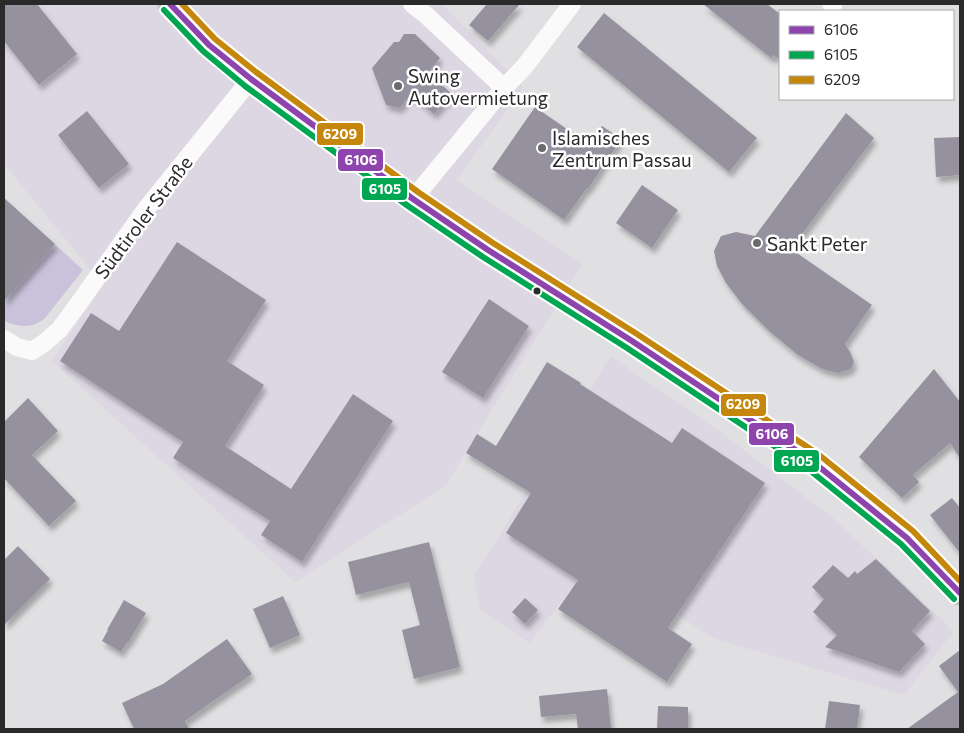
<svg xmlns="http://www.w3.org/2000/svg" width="964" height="733" font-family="Commissioner,sans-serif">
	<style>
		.commercial { fill: #ddd7e3 }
		.green { fill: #c9c2da }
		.building { fill: #96919f; filter: url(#shadow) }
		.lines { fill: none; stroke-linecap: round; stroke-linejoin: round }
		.street { stroke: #fafafa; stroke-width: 18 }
		.secondary { stroke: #c1c2bf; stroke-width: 25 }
		.bus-1-casing { stroke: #fff; stroke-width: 10 }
		.bus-2-casing { stroke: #fff; stroke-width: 10 }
		.bus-3-casing { stroke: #fff; stroke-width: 10 }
		.bus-1 { stroke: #8e44ad; stroke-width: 6 }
		.bus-2 { stroke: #00a651; stroke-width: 6 }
		.bus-3 { stroke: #c4870b; stroke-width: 6 }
		.poi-dot { fill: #6a696b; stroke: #fff; stroke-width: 2 }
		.bus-dot { fill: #2a2a2b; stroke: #fff; stroke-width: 2 }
		.labels { text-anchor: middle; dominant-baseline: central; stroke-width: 5; stroke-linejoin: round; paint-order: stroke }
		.poi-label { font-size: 19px; fill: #2a2a2b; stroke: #fff; text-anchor: start }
		.street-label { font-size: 19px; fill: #2a2a2b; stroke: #fff }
		.line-badge { stroke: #fff; stroke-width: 2 }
		.badge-label { font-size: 14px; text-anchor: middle; font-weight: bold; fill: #fff }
	</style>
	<defs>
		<filter id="shadow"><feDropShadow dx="3" dy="5.5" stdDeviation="2.5" flood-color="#0004"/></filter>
	</defs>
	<rect width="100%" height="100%" fill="#e0dfe1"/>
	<path class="commercial" d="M4,4H443L523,87L457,180L582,264L445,486L295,582L52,361L103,285L4,164Z
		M612,357L715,428L833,518L944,622L953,632L904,695L713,638L594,560L529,643L480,609L474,576L606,363Z"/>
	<path class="green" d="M4,198L83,270L45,318C33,329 18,327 4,321Z"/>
	<path class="building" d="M4,4H37L77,54L39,85L4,41Z
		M487,4H520L488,41L469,25Z
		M703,4H767L780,14V60L773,55L771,58Z
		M604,13L757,138L729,172L577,47Z
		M404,34H415L440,58L428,73L452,94L434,114L411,94L400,108L386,105L372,68L394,42H399Z
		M535,107L590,145L602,126L621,139L588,189L587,188L564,220L492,169Z
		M87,111L129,164L99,188L58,135Z
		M846,113L874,138L791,249L872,305L845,344L850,352L854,362L851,369L838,373L822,369L798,355L769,331L742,304L726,283L717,266L714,251L721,236L736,232L755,236Z
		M960,137V175L936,177L934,138Z
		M642,185L678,210L652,248L616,223Z
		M4,198L55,244L4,301Z
		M177,242L266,300L227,361L264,385L225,446L291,489L353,394L393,421L302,562L261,535L270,521L173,458L183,442L60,361L91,313L119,331Z
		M489,299L529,326L483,398L442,372Z
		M547,362L581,383L580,384L672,443L682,428L765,483L668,628L692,644L667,682L558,609L578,580L506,533L531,493L466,453L477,434L496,446Z
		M934,369L960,402V458L950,443L913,475L919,482L902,498L859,457Z
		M28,398L58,431L32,455L76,501L49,526L4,478V422Z
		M952,498L960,508V553L930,515Z
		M429,542L460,667L414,679L402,630L420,625L409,582L356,595L348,562Z
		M18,546L50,579L4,625V560Z
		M876,559L930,611L912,631L925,644L899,672L825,647L837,635L813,612L824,599L812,587L833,565L848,578L855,571L857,574Z
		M283,596L300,635L270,648L253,609Z
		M525,598L538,610L525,624L512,612Z
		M124,600L146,613L128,643L127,642L121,652L102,641L108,630H107Z
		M227,639L252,674L185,721L189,729H134L122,703L163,684Z
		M960,650V729H907L958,692L939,666Z
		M607,689L611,729H578L576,714L541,717L539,696Z
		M829,701L860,705L857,729H825Z
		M658,706L688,707V729H657Z"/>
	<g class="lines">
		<path class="street" d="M412,4L426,15L504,88
			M831,4L833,6
			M413,199L504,88L525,66L572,4
			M4,339L17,347L32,351L44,343L59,330L79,303L146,209L251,79"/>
		<path class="secondary" d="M170,4L209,45L251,79L413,199L488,250L632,341L812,461L907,538L960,593"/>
		<g class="bus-1-casing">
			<path id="bus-1" d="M170,4L209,45L251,79L413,199L488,250L632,341L812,461L907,538L960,593"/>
		</g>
		<g class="bus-2-casing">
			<path id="bus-2" d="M164,10L203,51L245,86L408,206L483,257L627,348L807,468L901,544L954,599"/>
		</g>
		<g class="bus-3-casing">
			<path id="bus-3" d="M182,4L215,39L256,72L418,192L493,243L637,334L818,454L913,531L960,581"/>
		</g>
		<use href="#bus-1" class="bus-1"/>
		<use href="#bus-2" class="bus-2"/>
		<use href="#bus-3" class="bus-3"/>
	</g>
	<g class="poi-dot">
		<circle cx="398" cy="86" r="5"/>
		<circle cx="542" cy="148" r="5"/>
		<circle cx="757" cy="243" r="5"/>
	</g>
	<circle class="bus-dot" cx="537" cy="291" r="4.5"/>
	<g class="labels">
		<g class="poi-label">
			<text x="408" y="75">Swing<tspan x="408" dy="22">Autovermietung</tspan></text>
			<text x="552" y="137">Islamisches<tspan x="552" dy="22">Zentrum Passau</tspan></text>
			<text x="767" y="243">Sankt Peter</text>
		</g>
		<g class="street-label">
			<text transform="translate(143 217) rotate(-53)">Südtiroler Straße</text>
		</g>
	</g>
	<g class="line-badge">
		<rect x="316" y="122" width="48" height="24" rx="5" fill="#c4870b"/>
		<rect x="337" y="148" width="47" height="24" rx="5" fill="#8e44ad"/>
		<rect x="361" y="177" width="47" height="24" rx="5" fill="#00a651"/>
		<rect x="720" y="393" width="47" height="24" rx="5" fill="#c4870b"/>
		<rect x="748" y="422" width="47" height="24" rx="5" fill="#8e44ad"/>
		<rect x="773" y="449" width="47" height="24" rx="5" fill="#00a651"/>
	</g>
	<g class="badge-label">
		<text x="340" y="139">6209</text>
		<text x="361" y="165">6106</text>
		<text x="385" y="194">6105</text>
		<text x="743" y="409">6209</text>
		<text x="772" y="439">6106</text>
		<text x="797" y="466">6105</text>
	</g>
	<rect width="964" height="733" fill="none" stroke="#2a2a2b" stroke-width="10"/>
	<rect x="779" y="10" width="175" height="90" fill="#ffffff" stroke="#aaaaaa"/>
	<rect x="789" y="26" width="25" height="8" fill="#8e44ad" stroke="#aaaaaa"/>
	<text x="824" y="35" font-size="15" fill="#2a2a2b">6106</text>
	<rect x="789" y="51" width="25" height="8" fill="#00a651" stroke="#aaaaaa"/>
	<text x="824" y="60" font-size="15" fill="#2a2a2b">6105</text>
	<rect x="789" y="76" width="25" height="8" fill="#c4870b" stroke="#aaaaaa"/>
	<text x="824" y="85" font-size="15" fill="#2a2a2b">6209</text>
</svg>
